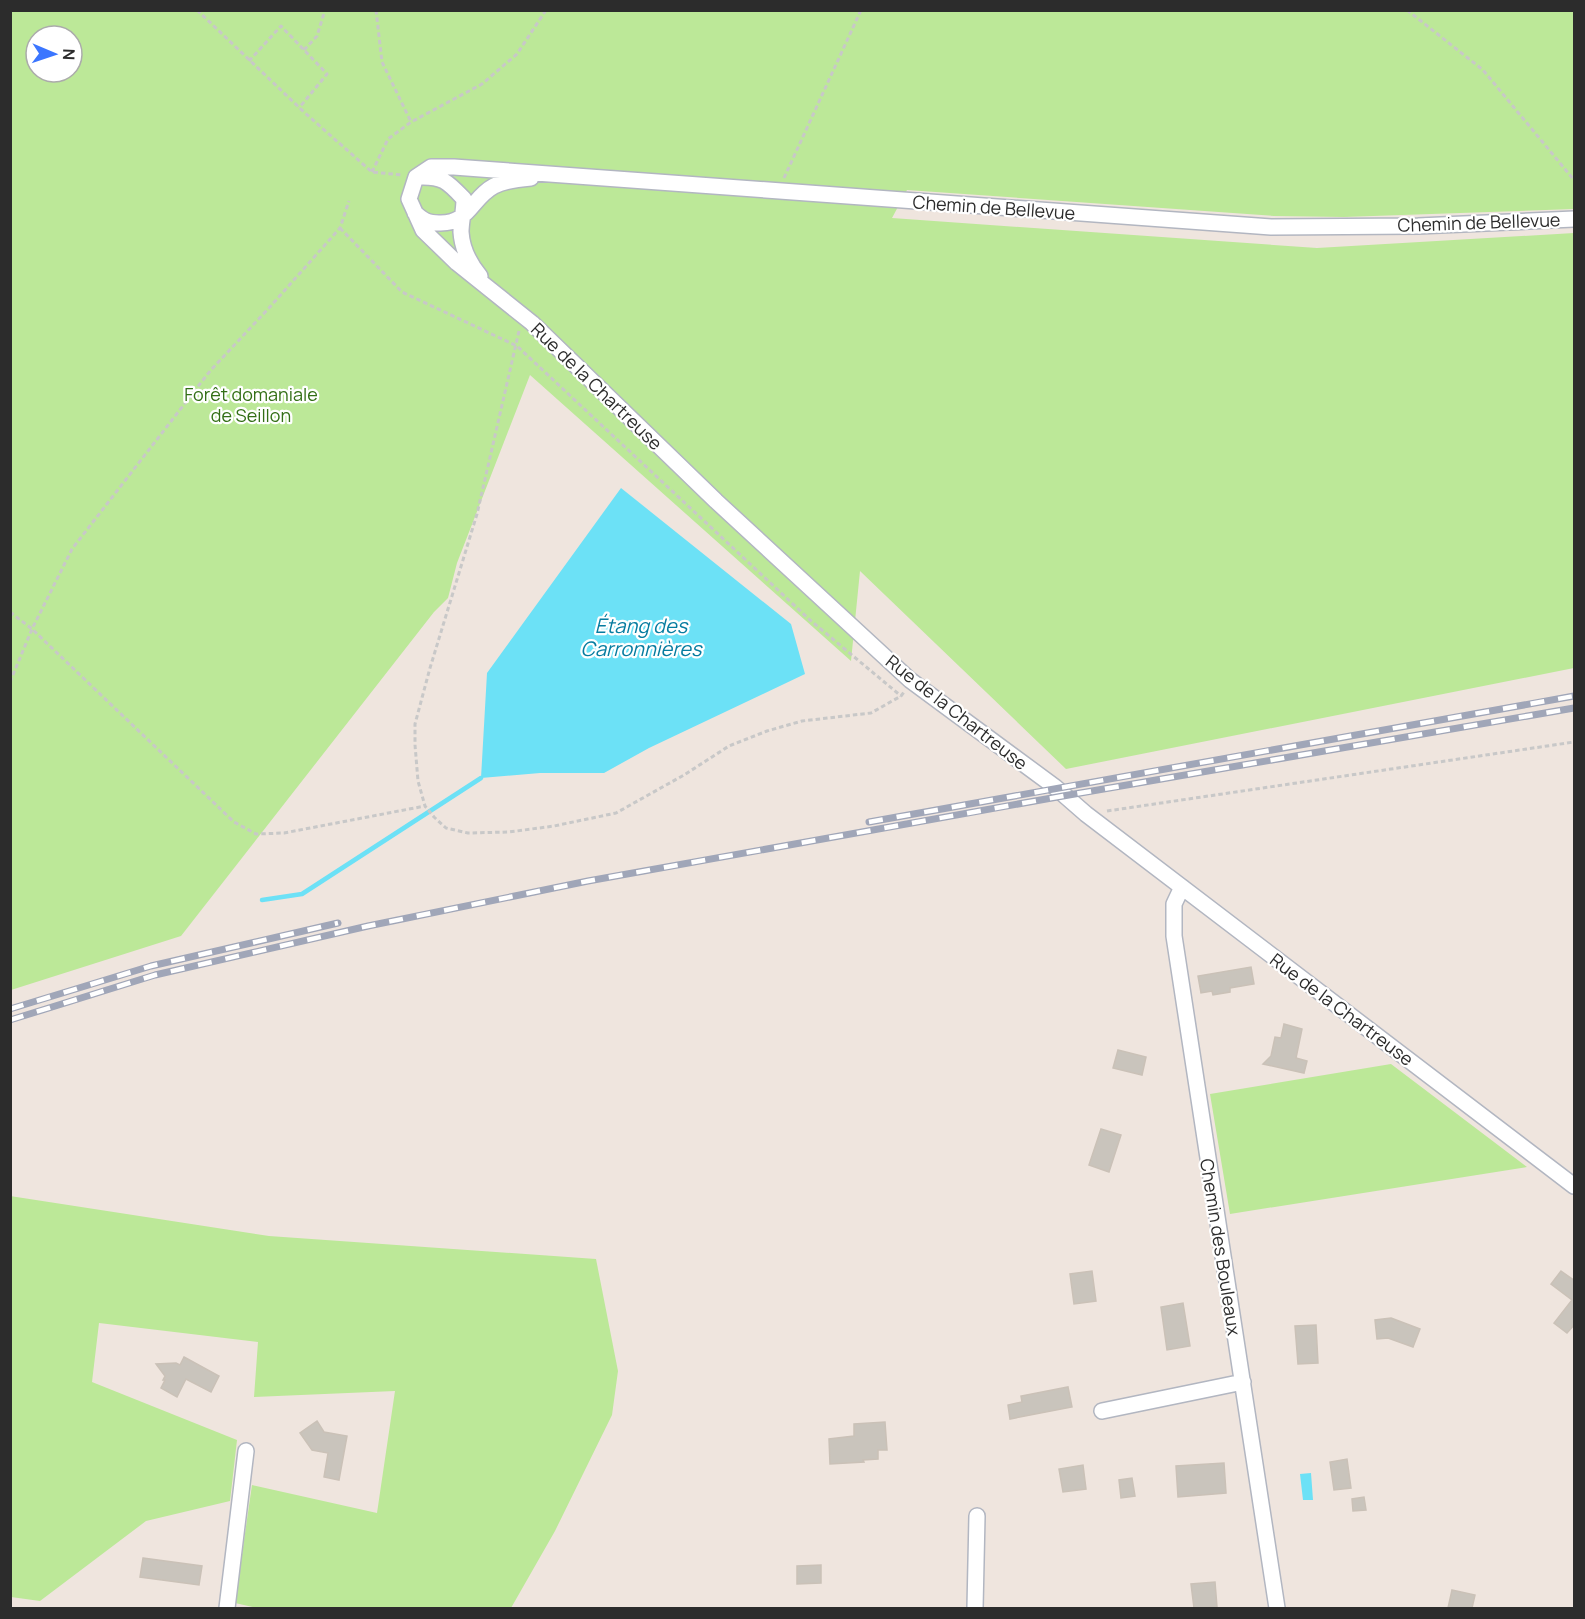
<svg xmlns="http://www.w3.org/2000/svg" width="1585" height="1619" font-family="Manrope,sans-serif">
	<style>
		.green { fill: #bce898; fill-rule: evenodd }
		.water { fill: #6ce1f6 }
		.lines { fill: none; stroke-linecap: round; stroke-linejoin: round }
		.stream { stroke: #6ce1f6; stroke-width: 4.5 }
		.building { fill: #c9c4bc; stroke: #cac1b7; stroke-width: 1.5 }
		.street-casing { stroke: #b2b6c1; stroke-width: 18 }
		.path { stroke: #c8c8c8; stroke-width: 3; stroke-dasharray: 4.5 3; stroke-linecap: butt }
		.street { stroke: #fff; stroke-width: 15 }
		.rail-casing { stroke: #a0a6b8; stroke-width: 7 }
		.rail { stroke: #fff; stroke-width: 4.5; stroke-dasharray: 14; stroke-linecap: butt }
		.labels { text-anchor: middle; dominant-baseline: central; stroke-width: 4.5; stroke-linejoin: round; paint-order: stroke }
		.street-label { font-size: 18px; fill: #2c2c2c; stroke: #fff }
		.park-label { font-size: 18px; fill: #336f16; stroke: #fff }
		.water-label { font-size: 20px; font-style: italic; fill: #067ca0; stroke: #fff }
	</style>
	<rect width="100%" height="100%" fill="#efe5de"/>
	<path class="green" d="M11,11H1574V209L1344,217L1274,216L907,190L892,218L1317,248L1574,233V668L1066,769L860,571L851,661L530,375L457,563L448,598L434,612L181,936L11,990ZM36,36H72V72H36Z
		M1391,1064L1527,1167L1230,1214L1210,1094Z
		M10,1196L269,1236L596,1259L618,1371L612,1415L555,1531L511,1608H257L235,1603L252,1485L377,1513L395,1391L254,1397L258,1342L99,1323L92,1382L237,1440L230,1501L146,1521L40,1601L11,1597Z"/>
	<path class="water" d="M621,488L791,624L805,674L649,748L604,773H540L481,778L487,673Z
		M1311,1473L1313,1500H1303L1300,1474Z"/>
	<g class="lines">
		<path class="stream" d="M262,900L302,894L481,778"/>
	</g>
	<path class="building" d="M1251,967L1254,984L1230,988V992L1213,995L1212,991L1201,993L1198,976Z
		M1284,1024L1302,1029L1296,1058L1307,1061L1304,1073L1263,1064L1271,1056L1275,1037L1281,1038Z
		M1118,1050L1146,1057L1142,1075L1113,1068Z
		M1101,1129L1121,1135L1109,1172L1089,1165Z
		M1092,1271L1096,1301L1074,1304L1070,1274Z
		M1561,1271L1575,1281V1324L1567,1333L1554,1323L1572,1300L1551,1284Z
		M1183,1303L1190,1346L1167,1350L1161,1307Z
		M1391,1318L1420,1329L1413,1347L1388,1338L1377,1339L1375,1320Z
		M1316,1325L1318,1363L1298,1364L1295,1326Z
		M184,1357L219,1376L211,1392L186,1379L177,1397L161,1388L165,1380H163L165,1376L156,1364L176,1363L180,1365Z
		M1068,1387L1072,1407L1010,1419L1008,1405L1022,1402L1021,1396Z
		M317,1421L324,1432L347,1436L339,1480L324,1477L328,1453L312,1450L300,1433Z
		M885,1422L887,1450H878V1459L863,1460L864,1462L830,1464L829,1439L854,1436V1424Z
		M1347,1459L1351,1488L1334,1490L1330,1462Z
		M1224,1463L1226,1493L1178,1497L1176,1466Z
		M1083,1465L1086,1489L1063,1492L1059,1469Z
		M1132,1478L1135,1496L1121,1498L1119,1480Z
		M1364,1497L1366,1510L1353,1511L1352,1499Z
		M143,1558L202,1566L199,1585L140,1577Z
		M821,1565V1583L797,1584V1566Z
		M1215,1582L1217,1607L1194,1608L1191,1584Z
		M1452,1590L1475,1595L1472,1608H1448Z"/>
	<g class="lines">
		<g class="street-casing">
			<path id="street" d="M416,177L409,199L423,230L457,263L532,323L716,501L910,680L1055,787L1086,814L1574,1186
				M416,177L431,167H454L1271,227L1418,226L1574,219
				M419,177C443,176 448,182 464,199C464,211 461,222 461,232C462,248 470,264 480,276
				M415,213C423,220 427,223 439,223C470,224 471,198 494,186C504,181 520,179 531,178
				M1182,887L1174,904V936L1277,1608
				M1102,1411L1243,1382
				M227,1608L246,1451
				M975,1608L977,1516"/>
		</g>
		<path class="path" d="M197,10L305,113L372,172L402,175
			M376,10L382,62L411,122
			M1407,10L1483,70L1574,180
			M304,50L317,36L325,10
			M249,61L281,26L327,74L299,108
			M372,172L388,139L411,122L482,84L517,54L546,10
			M784,178L861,10
			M340,228L402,292L517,346L810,620L901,696
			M519,331L477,514L430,668L415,724V745L418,781L425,806L434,817L446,828L468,833L509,832L554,826L616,813L684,775L729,746L767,731L802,721L871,713L901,696L904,692
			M10,612L32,629L234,822L256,834L284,833L425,806
			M10,682L32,629L72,549L210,371L269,308L340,228L349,201
			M1107,811L1574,742"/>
		<use href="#street" class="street"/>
		<g class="rail-casing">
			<path id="rail" d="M869,822L1574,696
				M10,1009L151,966L338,923
				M10,1020L155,975L368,926L588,881L1063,796L1574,708"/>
		</g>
		<use href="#rail" class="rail"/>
	</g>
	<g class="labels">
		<g class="street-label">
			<text transform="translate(994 207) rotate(4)">Chemin de Bellevue</text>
			<text transform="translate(1479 222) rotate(-2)">Chemin de Bellevue</text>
			<text transform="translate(597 386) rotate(44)">Rue de la Chartreuse</text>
			<text transform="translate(957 712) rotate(38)">Rue de la Chartreuse</text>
			<text transform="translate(1342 1009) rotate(37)">Rue de la Chartreuse</text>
			<text transform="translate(1221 1247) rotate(81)">Chemin des Bouleaux</text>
		</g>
		<g class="park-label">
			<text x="251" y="394">Forêt domaniale<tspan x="251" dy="21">de Seillon</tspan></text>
		</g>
		<g class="water-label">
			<text x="641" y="625">Étang des<tspan x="641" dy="23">Carronnières</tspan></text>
		</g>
	</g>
	<rect width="1585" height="1619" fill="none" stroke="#2c2c2c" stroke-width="24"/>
	<g transform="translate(54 54) rotate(92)"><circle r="28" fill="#ffffff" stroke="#ababab" stroke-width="1.5"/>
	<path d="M0-4.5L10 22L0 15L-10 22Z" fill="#3b76ff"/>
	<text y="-9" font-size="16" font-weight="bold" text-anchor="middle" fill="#2c2c2c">N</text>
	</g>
</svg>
